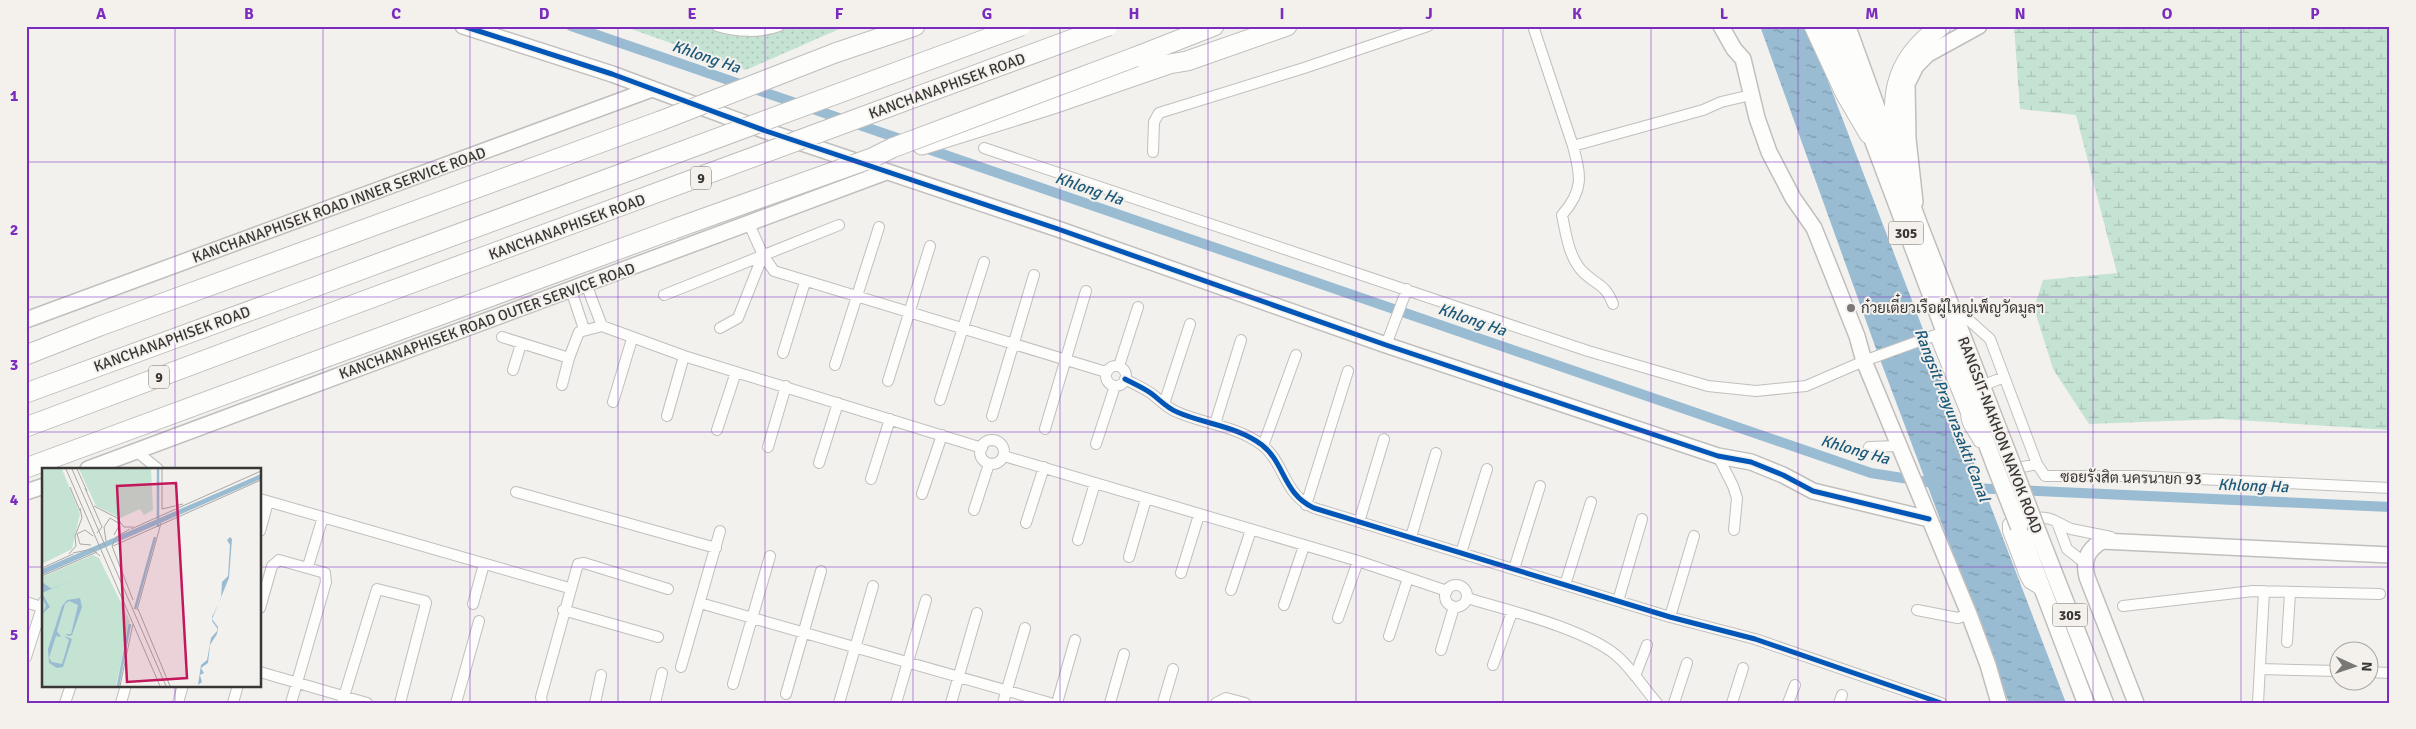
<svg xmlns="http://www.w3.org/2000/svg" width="2416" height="729" font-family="Signika,Sarabun,sans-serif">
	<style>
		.grass { fill: url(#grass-dots) }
		.wetland { fill: url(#wetland-marsh) }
		.water { fill: url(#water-ripples) }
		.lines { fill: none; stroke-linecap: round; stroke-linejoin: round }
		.canal { stroke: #99bcd3; stroke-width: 10 }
		.street-casing { stroke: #c0bfbd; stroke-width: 12 }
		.secondary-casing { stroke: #c0bfbd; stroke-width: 18 }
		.primary-casing { stroke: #c0bfbd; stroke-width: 19 }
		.highway-casing { stroke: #c0bfbd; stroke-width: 21 }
		.street { stroke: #fdfdfc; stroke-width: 10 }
		.secondary { stroke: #fdfdfc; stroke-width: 15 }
		.primary { stroke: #fdfdfc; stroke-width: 16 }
		.highway { stroke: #fdfdfc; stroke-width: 19 }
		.primary-bridge-casing { stroke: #c0bfbd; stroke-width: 19; stroke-linecap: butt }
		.highway-bridge-casing { stroke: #c0bfbd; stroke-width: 21; stroke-linecap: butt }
		.primary-bridge { stroke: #fdfdfc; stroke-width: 16 }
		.highway-bridge { stroke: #fdfdfc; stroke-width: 19 }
		.cycleway-casing { stroke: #f4f1ed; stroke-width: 8 }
		.cycleway { stroke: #0057b8; stroke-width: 5 }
		.grid { fill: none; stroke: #7b2cbf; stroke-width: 1; stroke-opacity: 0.55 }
		.poi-dot { fill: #7a7876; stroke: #f4f1ed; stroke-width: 2 }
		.labels { text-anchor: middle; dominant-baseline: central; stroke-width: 4; stroke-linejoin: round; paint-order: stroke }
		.shield { fill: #f4f1ed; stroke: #716f6d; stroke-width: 1 }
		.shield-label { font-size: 14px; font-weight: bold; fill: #393736 }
		.street-label { font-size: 15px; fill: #393736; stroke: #f4f1ed }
		.poi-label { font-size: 15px; fill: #393736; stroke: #f4f1ed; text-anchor: start }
		.water-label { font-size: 16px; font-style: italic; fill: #1b597b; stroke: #f4f1ed }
		.inset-river { fill: none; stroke: #99bcd3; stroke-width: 2.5 }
		.inset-road { fill: none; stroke: #a9a7a4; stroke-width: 1 }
		.view { fill: #c2185b; fill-opacity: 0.15; stroke: #c2185b; stroke-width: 2.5 }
		.inset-edge { fill: none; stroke: #393736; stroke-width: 2.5 }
		.neatline { fill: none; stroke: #7b2cbf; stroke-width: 2 }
		.grid-label { font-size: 16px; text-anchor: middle; font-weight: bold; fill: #7b2cbf }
	</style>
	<defs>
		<pattern id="grass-dots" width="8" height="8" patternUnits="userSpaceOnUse" patternTransform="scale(1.25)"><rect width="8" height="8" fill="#c5e3d3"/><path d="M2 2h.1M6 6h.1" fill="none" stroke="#aac3b6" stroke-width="1.8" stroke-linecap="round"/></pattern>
		<pattern id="wetland-marsh" width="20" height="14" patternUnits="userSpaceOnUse" patternTransform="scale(1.25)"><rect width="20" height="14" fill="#c5e3d3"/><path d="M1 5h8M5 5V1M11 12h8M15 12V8" fill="none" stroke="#aac3b6"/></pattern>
		<pattern id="water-ripples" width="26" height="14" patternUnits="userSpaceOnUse" patternTransform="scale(1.25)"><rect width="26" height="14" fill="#99bcd3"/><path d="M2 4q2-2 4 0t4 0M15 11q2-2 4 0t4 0" fill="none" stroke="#7e9aac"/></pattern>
	</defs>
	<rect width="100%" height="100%" fill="#f3f1ee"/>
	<path class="grass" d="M623,26H846L746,70Z"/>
	<path class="wetland" d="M2014,26H2390V430L2221,419L2089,424L2053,369L2034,308L2043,280L2117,273L2076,115L2020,109Z"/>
	<path class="water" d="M1760,26H1807L2066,703H2009L1875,346Z"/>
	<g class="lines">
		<path class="canal" d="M571,26L906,141
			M922,147L1871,473L1940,484
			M1971,488L2390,507"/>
		<g class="street-casing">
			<path id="street" d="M717,26C737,32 760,33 779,26
				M1533,26L1573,146L1703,110L1721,102L1751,95
				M1573,146C1581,176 1584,190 1562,215C1566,234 1569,259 1584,273C1598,286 1605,284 1613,304
				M984,148L1588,351L1708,386L1756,391L1806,386L1864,361L1944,332
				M1153,152L1154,122L1159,113L1304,68L1428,26
				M749,224L763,255L774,271L1106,372
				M586,284L602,326
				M571,290L584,329
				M664,295L839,225
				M1952,305L1990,339L2037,464L2045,476H2135L2390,488
				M720,328L738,318L763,255
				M1935,336L1966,413C1966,426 1974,431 1979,442
				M502,337L569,358L579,332L602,326L684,356L982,448
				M1386,345L1407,289
				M783,353L805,282
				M835,365L879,227
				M1106 376a10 10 0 1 1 20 0a10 10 0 1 1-20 0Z
				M1119,366L1138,307
				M513,370L521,344
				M1125,379C1134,384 1144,388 1152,394C1160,400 1167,408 1177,412C1204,424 1237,426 1262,445C1285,463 1283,494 1314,508L1670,617L1755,639L1941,703
				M888,381L930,246
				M562,385L569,358
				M1982,386L2004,377
				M940,400L984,262
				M613,402L632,339
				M1164,404L1190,324
				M667,416L684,356
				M992,416L1034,275
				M1215,424L1241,340
				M1045,429L1086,291
				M717,430L736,372
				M980 452a12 12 0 1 1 24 0a12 12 0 1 1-24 0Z
				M1096,444L1115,386
				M1263,446L1296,355
				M768,447L786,386
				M1869,447L1898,446
				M136,451L158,469
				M1004,456L1358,561L1447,591
				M1718,456L1733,486L1737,498L1734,530
				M819,463L838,403
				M2009,470L2037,464
				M871,479L890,419
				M516,492L716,548
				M922,494L942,435
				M260,499L569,588
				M1306,505L1348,371
				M974,510L989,464
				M1359,522L1384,439
				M2057,522L2071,529L2111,537
				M1026,523L1044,467
				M260,531L268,502
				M1411,537L1436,453
				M1078,540L1095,483
				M1461,553L1487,469
				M1129,557L1146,499
				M309,563L323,517
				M1514,569L1540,486
				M1181,573L1199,515
				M1565,585L1591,502
				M1445 596a11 11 0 1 1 22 0a11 11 0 1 1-22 0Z
				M1231,590L1251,530
				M2044,592L2029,583L2025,576L2008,531V524L2011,521C2025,519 2044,514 2057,522L2067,549L2086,564
				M1467,598C1507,610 1586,629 1617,656C1632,669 1643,687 1657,703
				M1618,601L1642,519
				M26,602L44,608
				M700,603L1050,703
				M473,604L484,564
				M1284,605L1304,546
				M2123,606L2253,591L2380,594
				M260,608L272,566L279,560L325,573L326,582L291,703
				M563,610L658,637
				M1917,610L1958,618L1969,614
				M1670,617L1694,536
				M1338,618L1358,561
				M1389,636L1408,578
				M2287,642L2290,593
				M1441,650L1454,607
				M26,657L44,601
				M1493,665L1512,612
				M681,667L720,531
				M2260,669L2338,671
				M260,672L367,703
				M2368,672L2390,673
				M1635,676L1647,645
				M733,684L770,556
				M786,694L821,571
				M65,703L71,685
				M121,703L126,685
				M178,703L183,685
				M233,703L238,685
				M342,703L377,589L425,601L426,603L400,703
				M456,703L479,621
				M542,703L541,697L578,564L584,563L668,589
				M595,703L601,675
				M655,703L662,673
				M839,703L873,586
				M896,703L926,600
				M951,703L977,613
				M1003,703L1025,628
				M1057,703L1075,640
				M1110,703L1124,654
				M1163,703L1173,669
				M1216,703L1226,698L1245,703
				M1674,703L1687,663
				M1732,703L1743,668
				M1788,703L1795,685
				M1839,703L1842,695
				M2258,703L2264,591"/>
		</g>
		<g class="secondary-casing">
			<path id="secondary" d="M463,26L612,74L766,131L1058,229L1386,345L1718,456L1751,462L1783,475L1813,491L1929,519
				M1721,26L1734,49L1743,59L1757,118L1769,152L1793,198L1814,228L1857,336L1864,361L1969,614L1988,665L1999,703
				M1915,202L1908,139L1907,84L1916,66L1928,54L1979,26
				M26,320L652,89
				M88,469L886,172
				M26,492L44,486
				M2136,703L2087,577C2083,560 2087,550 2102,541L2390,555"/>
		</g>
		<g class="primary-casing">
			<path id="primary" d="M1830,26L1995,466
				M1847,26L1917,219L2012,464
				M2019,527L2086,703
				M2036,527L2105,703"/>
		</g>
		<g class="highway-casing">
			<path id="highway" d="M1814,26L1845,93L1869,134
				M835,53L915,26
				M1135,57L1214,26
				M922,145L1050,105L1169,64L1187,61L1287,26
				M1898,168C1893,106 1884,67 1941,26
				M26,355L100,326L660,121
				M26,393L282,299
				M26,427L293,327
				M26,468L674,229"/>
		</g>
		<use href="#street" class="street"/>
		<use href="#secondary" class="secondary"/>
		<use href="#primary" class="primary"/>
		<use href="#highway" class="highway"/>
		<g class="primary-bridge-casing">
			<path id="primary-bridge" d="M2012,464L2036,527
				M1995,466L2019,527"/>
		</g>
		<g class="highway-bridge-casing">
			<path id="highway-bridge" d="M660,121L835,53
				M674,229L872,158L892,148L1135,57
				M282,299L1021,26
				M293,327L1108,26"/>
		</g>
		<use href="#primary-bridge" class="primary-bridge"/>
		<use href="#highway-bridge" class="highway-bridge"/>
		<g class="cycleway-casing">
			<path id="cycleway" d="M463,26L612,74L766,131L1058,229L1386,345L1718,456L1751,462L1783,475L1813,491L1929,519
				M1125,379C1134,384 1144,388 1152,394C1160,400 1167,408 1177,412C1204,424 1237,426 1262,445C1285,463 1283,494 1314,508L1670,617L1755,639L1941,703"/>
		</g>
		<use href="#cycleway" class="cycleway"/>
	</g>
	<path class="grid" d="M175,26V469M323,26V703M470,26V703M618,26V703M765,26V703M913,26V703M1060,26V703M1208,26V703M1356,26V703M1503,26V703M1651,26V703M1798,26V703M1946,26V703M2093,26V703M2241,26V703M26,162H2390M26,297H2390M26,432H2390M26,567H44M260,567H2390M175,685V703"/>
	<circle class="poi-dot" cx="1851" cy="308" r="5"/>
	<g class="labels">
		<g class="shield">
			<rect x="691" y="166.5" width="20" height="23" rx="4"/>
			<rect x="1888.5" y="221.5" width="35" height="23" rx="4"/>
			<rect x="149" y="365.5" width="20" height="23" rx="4"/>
			<rect x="2052.5" y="603.5" width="35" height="23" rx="4"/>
		</g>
		<g class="shield-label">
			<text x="701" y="178">9</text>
			<text x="1906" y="233">305</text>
			<text x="159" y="377">9</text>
			<text x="2070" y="615">305</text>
		</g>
		<g class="street-label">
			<text transform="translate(947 86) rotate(-20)">KANCHANAPHISEK ROAD</text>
			<text transform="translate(339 205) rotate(-20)">KANCHANAPHISEK ROAD INNER SERVICE ROAD</text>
			<text transform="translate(567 227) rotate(-20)">KANCHANAPHISEK ROAD</text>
			<text transform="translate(487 321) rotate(-20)">KANCHANAPHISEK ROAD OUTER SERVICE ROAD</text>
			<text transform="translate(172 339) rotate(-20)">KANCHANAPHISEK ROAD</text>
			<text transform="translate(2000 435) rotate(69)">RANGSIT-NAKHON NAYOK ROAD</text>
			<text transform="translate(2131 478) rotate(1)">ซอยรังสิต นครนายก 93</text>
		</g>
		<g class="poi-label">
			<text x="1861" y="308">ก๋วยเตี๋ยวเรือผู้ใหญ่เพ็ญวัดมูลฯ</text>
		</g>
		<g class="water-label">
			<text transform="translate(706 57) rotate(19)">Khlong Ha</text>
			<text transform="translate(1089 189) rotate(19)">Khlong Ha</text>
			<text transform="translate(1472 320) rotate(19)">Khlong Ha</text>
			<text transform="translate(1952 415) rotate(69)">Rangsit Prayurasakti Canal</text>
			<text transform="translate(1855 450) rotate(16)">Khlong Ha</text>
			<text transform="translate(2253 486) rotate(2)">Khlong Ha</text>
		</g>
	</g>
	<g transform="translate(42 468)">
		<rect width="219" height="219" fill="#f3f1ee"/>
		<path d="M51,87L57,90L88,153L74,218H0V109Z" fill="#c5e3d3"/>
		<path d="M0,1H20L38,46L30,81L0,96ZM37,1H109L111,42L102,47L98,41L78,50L54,38Z" fill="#c5e3d3"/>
		<path d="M219,6V11L0,107V101ZM188,69L190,71L187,110L170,151L176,159L175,166L168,177L166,195L159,200L162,205L158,207L160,214L156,217L159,197L165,192L169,170L175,163V160L170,153V149L179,130L180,114L186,108L188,77L185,72ZM32,111L0,125L8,139L0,146L4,138L0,129V114L10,121ZM38,130L40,139L30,167L27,168L23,166H29L36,137L27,133L23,136L15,163L19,169L14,168L7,190L10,194L20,196L27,172L22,168L30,171L21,199L15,200L7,195L6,181L20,138L25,132Z" fill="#99bcd3"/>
		<path class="inset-river" d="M116,59V1M93,141L113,69M76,218L88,156"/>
		<path class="inset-road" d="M24,1L118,218M30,1L124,218M35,1L45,23M120,1V41L141,36M28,19L38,43M43,20L60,59L55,65M52,38L75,50L82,59H91M88,61L74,69L70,78L91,132M89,61L219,3M64,73L62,59L68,50L78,56L72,67M49,77L38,76L35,66L43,62L51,68M71,78L219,12M31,85L50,81L58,88M27,86L34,78L33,68L40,50L38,40M0,100L31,86M0,108L55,84M96,141L128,218M95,142L119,55M78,218L91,156"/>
		<path class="view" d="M134,15L145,210L85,214L75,18Z"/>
		<rect width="219" height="219" class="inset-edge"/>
	</g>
	<rect width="2416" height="729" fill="none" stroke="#f4f1ed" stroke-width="55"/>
	<g transform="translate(2354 666) rotate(93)"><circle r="24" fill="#f4f1ed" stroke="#a9a7a4"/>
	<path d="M0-4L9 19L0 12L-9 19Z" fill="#7a7876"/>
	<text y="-8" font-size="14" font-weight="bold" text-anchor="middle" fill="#393736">N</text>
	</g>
	<rect x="28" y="28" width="2360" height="674" class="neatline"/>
	<g class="grid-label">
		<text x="101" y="19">A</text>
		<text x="249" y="19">B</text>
		<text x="396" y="19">C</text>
		<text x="544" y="19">D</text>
		<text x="692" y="19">E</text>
		<text x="839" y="19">F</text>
		<text x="987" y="19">G</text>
		<text x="1134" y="19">H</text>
		<text x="1282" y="19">I</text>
		<text x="1429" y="19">J</text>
		<text x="1577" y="19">K</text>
		<text x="1724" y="19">L</text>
		<text x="1872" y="19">M</text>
		<text x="2020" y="19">N</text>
		<text x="2167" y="19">O</text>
		<text x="2315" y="19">P</text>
		<text x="14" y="101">1</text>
		<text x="14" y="235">2</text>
		<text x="14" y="370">3</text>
		<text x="14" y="505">4</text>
		<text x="14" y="640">5</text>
	</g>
</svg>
